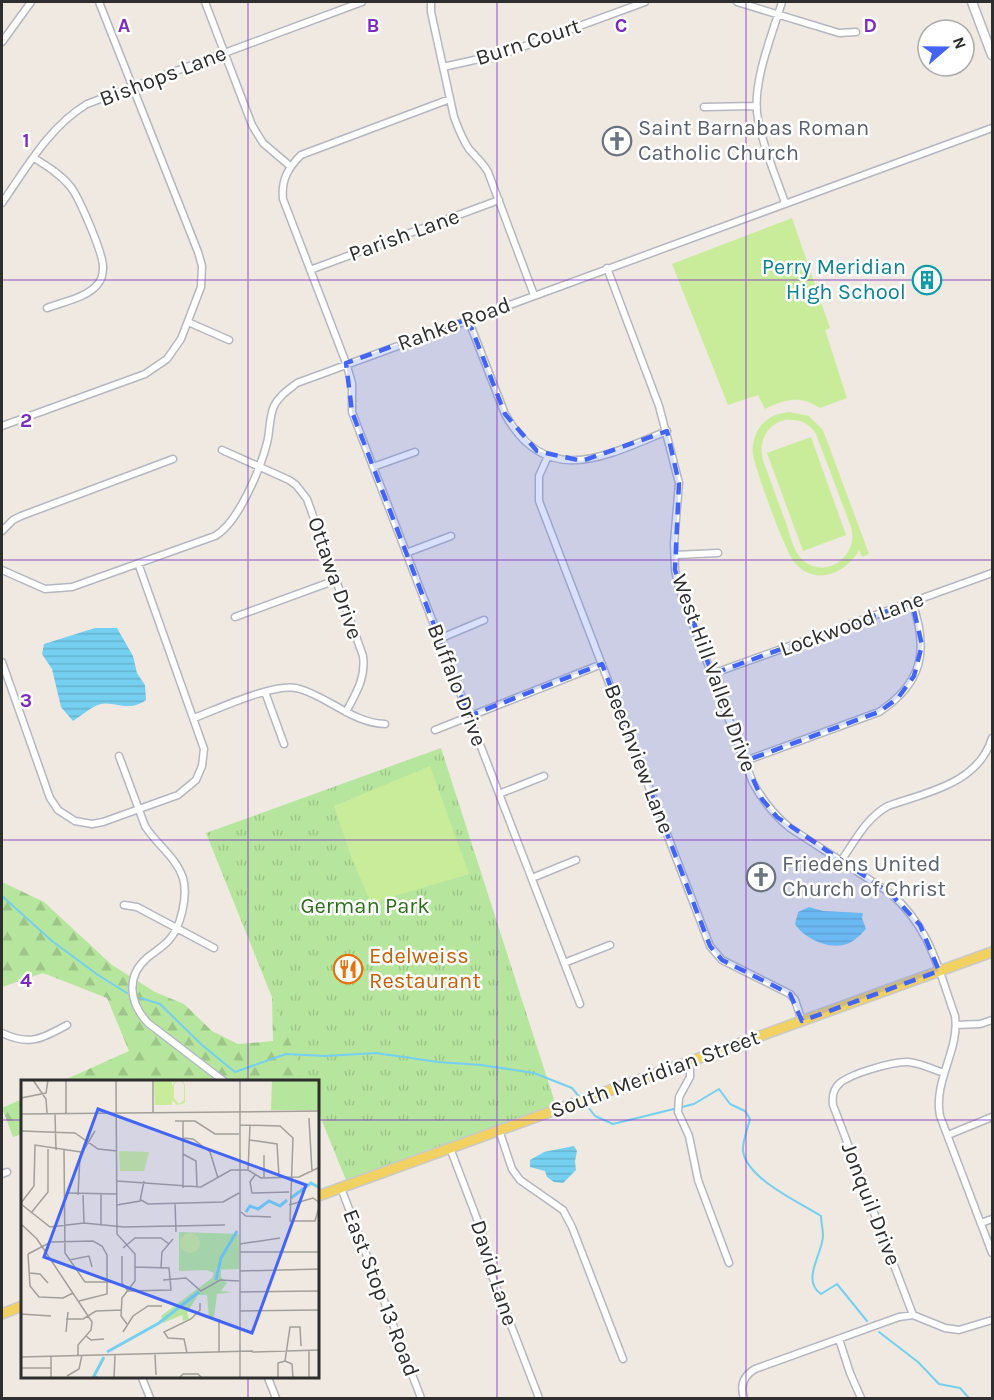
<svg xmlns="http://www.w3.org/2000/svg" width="994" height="1400" font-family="Karla,sans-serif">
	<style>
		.forest { fill: url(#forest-firs) }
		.park { fill: url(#park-tufts) }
		.pitch { fill: #c9ec9a; fill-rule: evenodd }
		.water { fill: url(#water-rules) }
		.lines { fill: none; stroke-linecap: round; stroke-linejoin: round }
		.stream { stroke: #75cff0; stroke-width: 2 }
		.street-casing { stroke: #b4b7c1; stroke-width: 9 }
		.secondary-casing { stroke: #b4b7c1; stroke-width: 11 }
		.primary-casing { stroke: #c9c9c9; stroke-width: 12 }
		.street { stroke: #fff; stroke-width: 6 }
		.secondary { stroke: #fff; stroke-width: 8 }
		.primary { stroke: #f2d163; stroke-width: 9 }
		.marked { fill: #4264fb; fill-opacity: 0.2; stroke: #4264fb; stroke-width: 4.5; stroke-dasharray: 12 8; stroke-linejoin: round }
		.grid { fill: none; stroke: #7b2cbf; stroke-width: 1.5; stroke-opacity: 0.55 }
		.labels { text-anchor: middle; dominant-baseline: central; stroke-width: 5; stroke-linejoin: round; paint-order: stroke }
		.street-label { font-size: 22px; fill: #2e2e2e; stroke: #fff }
		.worship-label { font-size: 22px; fill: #5b616d; stroke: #fff; text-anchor: start }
		.culture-label { font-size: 22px; fill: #0d838f; stroke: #fff; text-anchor: end }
		.park-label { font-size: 22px; fill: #2c6e1b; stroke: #fff }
		.food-label { font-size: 22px; fill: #c56008; stroke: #fff; text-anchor: start }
		.inset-river { fill: none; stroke: #75cff0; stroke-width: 3 }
		.inset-road { fill: none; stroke: #a29e99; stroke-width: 1.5 }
		.view { fill: #4264fb; fill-opacity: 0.15; stroke: #4264fb; stroke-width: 3 }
		.inset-edge { fill: none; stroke: #2e2e2e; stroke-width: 3 }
		.grid-label { font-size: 20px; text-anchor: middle; font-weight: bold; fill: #7b2cbf; stroke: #fff; stroke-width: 5; stroke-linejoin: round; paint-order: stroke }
	</style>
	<defs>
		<pattern id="forest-firs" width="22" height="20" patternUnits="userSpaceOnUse" patternTransform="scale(1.5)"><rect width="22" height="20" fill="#b6e59e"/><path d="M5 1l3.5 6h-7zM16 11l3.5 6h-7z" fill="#9dc588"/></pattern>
		<pattern id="park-tufts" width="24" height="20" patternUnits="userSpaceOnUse" patternTransform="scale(1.5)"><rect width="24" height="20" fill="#b6e59e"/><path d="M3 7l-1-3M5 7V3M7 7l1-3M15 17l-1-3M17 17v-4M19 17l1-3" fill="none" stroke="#9dc588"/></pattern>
		<pattern id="water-rules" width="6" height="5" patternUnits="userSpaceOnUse" patternTransform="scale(1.5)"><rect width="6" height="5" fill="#75cff0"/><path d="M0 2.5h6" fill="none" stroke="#66b2ce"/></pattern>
	</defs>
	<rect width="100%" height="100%" fill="#efe9e1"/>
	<path class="forest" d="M2,882L44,902L112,965L155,992L184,1004L212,1031L238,1044L273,1041L272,997L305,1078L288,1082H60L129,1051L107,998L43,973L2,987Z
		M22,1099V1134L13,1137L2,1108Z"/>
	<path class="park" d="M441,748L557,1109L348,1185L318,1111V1082H306L206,833Z"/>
	<path class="pitch" d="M792,218L830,328L825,330L847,398L820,408C800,395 785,399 765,409L758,395L728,405L672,264Z
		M790,412L809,416L823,430L869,554L862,557L859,550C846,574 815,586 795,563C785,552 756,471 753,455C752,449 753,443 755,437C760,421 774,413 790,412ZM785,420C799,419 809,423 816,434L851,527C860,558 821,583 799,556C793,548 790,536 787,526C779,504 771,482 763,460C758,441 766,425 785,420Z
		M811,437L846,535L803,551L767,453Z
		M430,766L469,874L371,903L352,859L334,806Z"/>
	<path class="water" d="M95,628H117L133,656L137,673L145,685L146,700C126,714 114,699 98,705C90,708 81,716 73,721L61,707L52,669L42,654L44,644Z
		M809,907L823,911L863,913L862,918L866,929C862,933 857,939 851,942C834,952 805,940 795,924L798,912Z
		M574,1146L577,1151L575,1161L576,1170L563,1183L554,1182L547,1177L545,1171L530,1167V1160L544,1152Z"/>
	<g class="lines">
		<path class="stream" d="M2,896L52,941L98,975L127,993
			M141,998L160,1004L202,1045L235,1072L286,1054L325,1056L376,1053L438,1062L481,1065L534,1073L572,1088L581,1099
			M585,1103L595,1116L613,1124L694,1104L719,1089L730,1104L745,1111L750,1119C748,1128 742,1142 743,1151C747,1179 799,1202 821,1216C821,1222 823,1229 823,1236C822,1255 801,1280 821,1294L837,1284L867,1321
			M879,1332L918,1362L939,1384L960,1388L969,1398"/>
		<g class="street-casing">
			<path id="street" d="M205,2L252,125L263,143L290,166
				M431,2V12L454,117C458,128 462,139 469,149C476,157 483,163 488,172L534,295
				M737,2L839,33L856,32
				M782,2C772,35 751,85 758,119C763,148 776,176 785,203
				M2,42L31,2
				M443,67L506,53L645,2
				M450,99L301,155C288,168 281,180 283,199L346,363L352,383V412L580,1004
				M704,107L756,106
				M34,158C47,166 60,174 70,186C79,197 104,255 103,268C103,274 101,281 97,285C86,298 62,302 47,308
				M2,203C27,167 49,127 87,104L362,2
				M607,268L659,406L679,483L674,543L675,570L679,588L753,783C763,801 774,815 790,828L890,893C930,927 938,968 955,1016C960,1050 933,1081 940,1116L992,1253
				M310,270L499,200
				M468,319L505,414C546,489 606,456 667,431
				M188,322L229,340
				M2,426L145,374L167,359L181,339L201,287L202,266L198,252L99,2
				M222,450L289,480L296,485L307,499L363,656C366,678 356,693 346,712
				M548,456L539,476V501L710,946L722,960L790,994L795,1000L802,1021
				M373,467L415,452
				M2,531L13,520L21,516L173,459
				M406,553L451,536
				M675,555L718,553
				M2,570L45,589L72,587L215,536C238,523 260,470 267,443C270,432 269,417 274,406C279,396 288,390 297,383L992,128
				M235,617L336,580
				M439,639L484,620
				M2,662L50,798L58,810L75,821L92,824L103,822L178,795L196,780L202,766L204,749L138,563
				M712,674L992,573
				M265,692L284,744
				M194,718C218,709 277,681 300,689C330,698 353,723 385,724
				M435,730L602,664
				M119,756L145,826C156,844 176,857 183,878C188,896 181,927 169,940C163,947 154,952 147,958C125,977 130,1004 148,1023L225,1082
				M745,761L879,712C923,683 929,650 912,602
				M499,794L544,776
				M841,861C855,841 866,818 888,806C927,792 978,784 992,738
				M532,878L576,860
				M124,905L137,907L214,948
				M564,963L610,945
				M956,1025L980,1024L992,1020
				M2,1033C29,1046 42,1039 67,1025
				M686,1063L690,1069V1077L679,1097L678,1112L689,1136L698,1180L729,1263
				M499,1130L512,1169L520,1180L563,1210L572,1227L623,1359
				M948,1135L992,1117
				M450,1148L482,1232L486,1260L539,1398
				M2,1174L7,1172
				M341,1188L421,1398
				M981,1223L992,1219
				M913,1315L833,1105C832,1096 833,1089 840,1083C851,1074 893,1061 908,1062C920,1063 932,1069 944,1073
				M839,1339L850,1373L861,1398
				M142,1378L150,1398
				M268,1378L276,1398
				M744,1398C740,1386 743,1376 755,1369L899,1317L913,1315L945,1328L959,1330L992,1320"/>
		</g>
		<g class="secondary-casing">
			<path id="secondary" d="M972,2L992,55"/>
		</g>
		<g class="primary-casing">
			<path id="primary" d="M318,1196L992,952
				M2,1314L22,1306"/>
		</g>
		<use href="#street" class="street"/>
		<use href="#secondary" class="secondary"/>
		<use href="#primary" class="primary"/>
	</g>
	<path class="marked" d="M468,319L505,414L537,451L582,461L667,431L679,483L675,570L712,674L912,602L922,645L914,676L898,698L879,712L745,761L762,799L777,817L890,893L920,925L939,971L802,1021L790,994L722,960L710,946L602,664L469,716L352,412L346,363Z"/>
	<path class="grid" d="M248,2V1082M497,2V1398M746,2V1398M2,280H992M2,560H992M2,840H992M2,1120H22M318,1120H992M248,1378V1398"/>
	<defs>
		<g id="church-ring" transform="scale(1.5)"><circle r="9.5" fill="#fff" stroke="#6b7280" stroke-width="1.5"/><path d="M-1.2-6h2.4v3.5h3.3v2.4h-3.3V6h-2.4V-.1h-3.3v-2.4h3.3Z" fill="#6b7280"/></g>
		<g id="building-ring" transform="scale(1.5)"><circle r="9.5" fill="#fff" stroke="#0f9aa8" stroke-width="1.5"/><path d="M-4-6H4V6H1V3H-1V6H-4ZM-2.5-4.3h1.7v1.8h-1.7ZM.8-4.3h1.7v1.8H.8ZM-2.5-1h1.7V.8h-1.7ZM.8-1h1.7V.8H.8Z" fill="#0f9aa8"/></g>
		<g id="restaurant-ring" transform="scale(1.5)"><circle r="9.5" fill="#fff" stroke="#e8710a" stroke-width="1.5"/><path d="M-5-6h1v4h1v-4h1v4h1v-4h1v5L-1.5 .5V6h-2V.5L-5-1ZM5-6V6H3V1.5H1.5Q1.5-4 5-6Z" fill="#e8710a"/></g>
	</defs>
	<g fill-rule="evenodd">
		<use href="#church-ring" x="617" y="141"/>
		<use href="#building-ring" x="927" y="280"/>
		<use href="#church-ring" x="761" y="877"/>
		<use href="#restaurant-ring" x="348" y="969"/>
	</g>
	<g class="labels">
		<g class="street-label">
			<text transform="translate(528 42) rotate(-18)">Burn Court</text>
			<text transform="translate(163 76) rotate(-21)">Bishops Lane</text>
			<text transform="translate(404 235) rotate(-20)">Parish Lane</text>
			<text transform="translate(454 324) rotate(-20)">Rahke Road</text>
			<text transform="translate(335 578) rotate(71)">Ottawa Drive</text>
			<text transform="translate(852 624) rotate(-20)">Lockwood Lane</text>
			<text transform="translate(714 673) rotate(70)">West Hill Valley Drive</text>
			<text transform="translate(457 685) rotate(69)">Buffalo Drive</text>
			<text transform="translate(639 759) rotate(69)">Beechview Lane</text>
			<text transform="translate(655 1074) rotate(-20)">South Meridian Street</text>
			<text transform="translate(871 1204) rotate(69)">Jonquil Drive</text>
			<text transform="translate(494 1273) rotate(72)">David Lane</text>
			<text transform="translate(381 1293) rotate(69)">East Stop 13 Road</text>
		</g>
		<g class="worship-label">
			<text x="638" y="128">Saint Barnabas Roman<tspan x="638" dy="25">Catholic Church</tspan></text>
			<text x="782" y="864">Friedens United<tspan x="782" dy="25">Church of Christ</tspan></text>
		</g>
		<g class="culture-label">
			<text x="906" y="267">Perry Meridian<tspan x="906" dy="25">High School</tspan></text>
		</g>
		<g class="park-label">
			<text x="365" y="906">German Park</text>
		</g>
		<g class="food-label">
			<text x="369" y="956">Edelweiss<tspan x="369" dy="25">Restaurant</tspan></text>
		</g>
	</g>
	<g transform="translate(21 1080)">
		<rect width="298" height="298" fill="#efe9e1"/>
		<path d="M186,190H200V197L206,203L200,211L212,212L196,214L193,237H188L186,215H177L166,233L168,239L162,241L161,235L142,243L140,236L191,198L193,193Z" fill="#b6e59e"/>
		<path d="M251,0H298V30H250ZM158,152L218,154V189L158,191Z" fill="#b6e59e"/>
		<path d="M133,0H151V6L154,1L158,0L153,4V18L158,24L163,20V5L159,0L162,1L164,5V23L156,25L151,20V25H134ZM98,71L128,72L123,91H99ZM159 163a10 10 0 1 1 20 0a10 10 0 1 1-20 0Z" fill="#c9ec9a"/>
		<path class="inset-river" d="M270,118L290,103L299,108M225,132L229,126L237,129L248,121L259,126L266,120M195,200L200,178L216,151M86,272L138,243L178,212M76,298L73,296L83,277"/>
		<path class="inset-road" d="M12,0L25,19L26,33M45,0V33M95,0L96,154L114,174V201L101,218L100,236L106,244M132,0V33M219,0V298M0,18L25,13L27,0M0,34L299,31M34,34L35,70M288,38L291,92M154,41H174L194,54H218M219,45L259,46L272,58L269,141H294L299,124M0,51L54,53L77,69L96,71M162,58L172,59L189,72L197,98M229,60L256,64L258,97M43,70L44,173L64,202H93M162,74L175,81L176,107M243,75V97M227,90L229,45M234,95L229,102L231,113L268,112M96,101L180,107L210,90H227L240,98L278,97L299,87M162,108V41M46,113L96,114M80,114V146M57,115L59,76L74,51M62,115L63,143M120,120L127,124L202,122L218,113M0,123L13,106L14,65L60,72M154,123L155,152M0,124L29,147L63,143L103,147L204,145M96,125L119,121L123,101M268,125L292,118L299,123M220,132L225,136L250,137M10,133L27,112V69M0,144L16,159L71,242L70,250L57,265V275M219,164L259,158M102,168L114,158H140L148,164M219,172H299M7,174L30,162L72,161L81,166L86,175V214L58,221M7,174L9,206L18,217L42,218L52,213M101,176V203L107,211L150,210L148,188L114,187M48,180L68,176L71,187M140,187L141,172L152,159M219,191L299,189M8,193L19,194L27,203M142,200L165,198L180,211L199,200L218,201M219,212L299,211M219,231L299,230M0,234L30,236M45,239H62L75,231L101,230M198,239V272M45,252L47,232M102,252L112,236L127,226H141M65,256L70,260L83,259M288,270V298M231,272L299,270M166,273L163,259L147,258L143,252L170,239L179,230V223M134,274L135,295M0,277L232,271M264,281L269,247H279L280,266M264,281L271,284L272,298M0,288H30M46,296L58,289L61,275M30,298V276M93,298L94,275M158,298L162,294H177L181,298M257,298V283L264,281"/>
		<path class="view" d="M77,29L285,105L231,253L23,177Z"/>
		<rect width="298" height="298" class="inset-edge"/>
	</g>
	<g class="grid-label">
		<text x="124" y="32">A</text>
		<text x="373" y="32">B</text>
		<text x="621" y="32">C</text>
		<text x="870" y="32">D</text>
		<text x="26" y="147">1</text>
		<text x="26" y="427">2</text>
		<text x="26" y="707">3</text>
		<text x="26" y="987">4</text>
	</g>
	<rect width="994" height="1400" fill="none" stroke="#2e2e2e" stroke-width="6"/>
	<g transform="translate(946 48) rotate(70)"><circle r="28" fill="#ffffff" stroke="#ababab" stroke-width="1.5"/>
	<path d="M0-4.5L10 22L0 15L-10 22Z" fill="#4264fb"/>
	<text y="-9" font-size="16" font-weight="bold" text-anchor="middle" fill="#2e2e2e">N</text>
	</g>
</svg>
